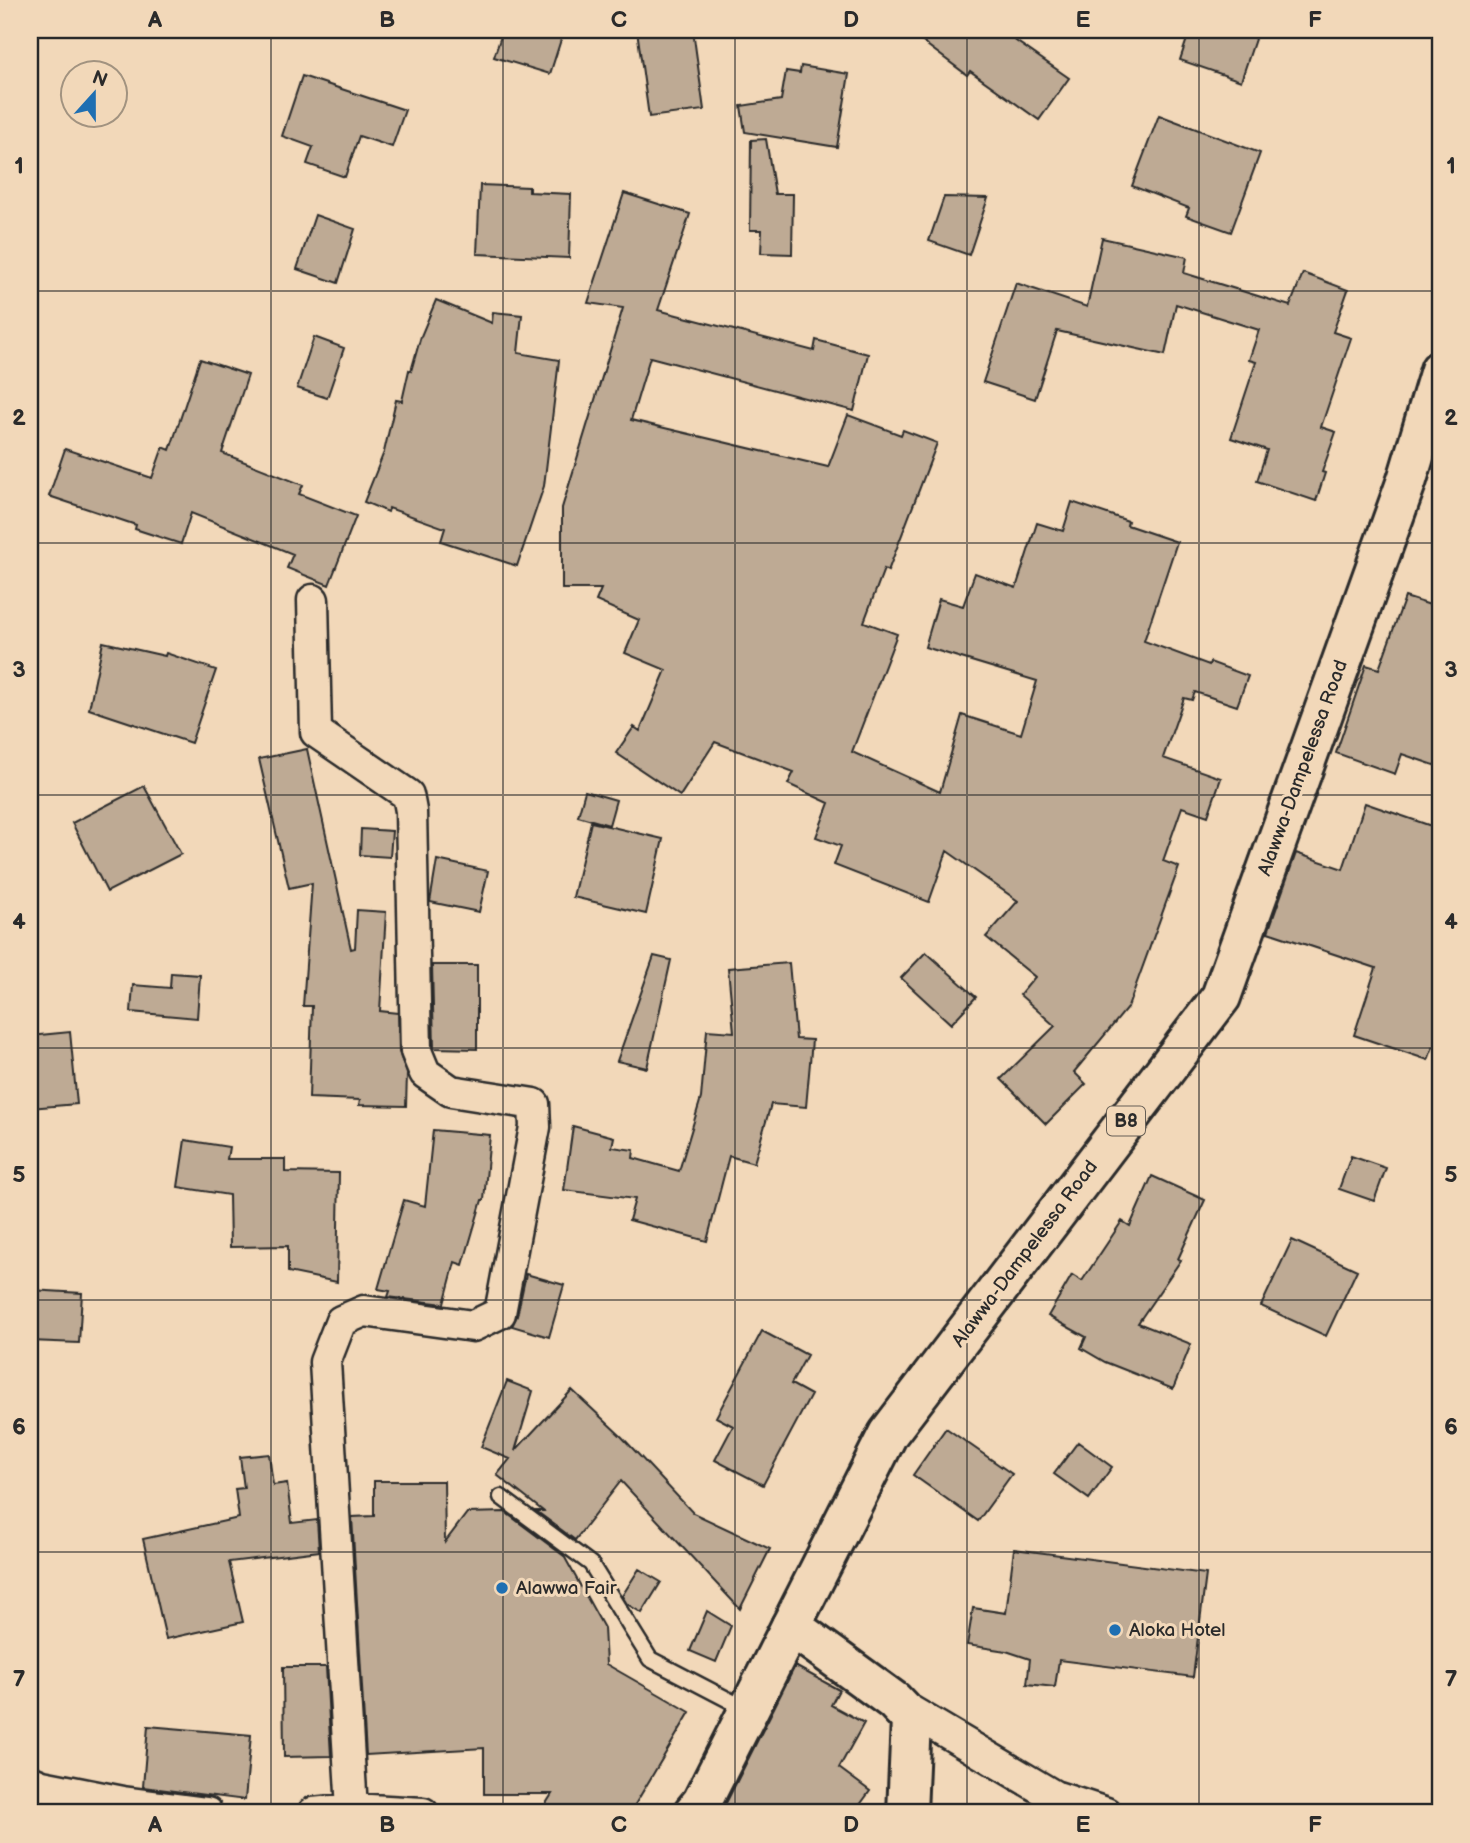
<svg xmlns="http://www.w3.org/2000/svg" width="1470" height="1843" font-family="'Balsamiq Sans',sans-serif">
	<style>
		.building { fill: #beaa94; stroke: #2b2b2b; stroke-width: 2 }
		.lines { fill: none; stroke-linecap: round; stroke-linejoin: round }
		.lane-casing { stroke: #2b2b2b; stroke-width: 19 }
		.street-casing { stroke: #2b2b2b; stroke-width: 35 }
		.secondary-casing { stroke: #2b2b2b; stroke-width: 44 }
		.primary-casing { stroke: #2b2b2b; stroke-width: 44 }
		.lane { stroke: #f2d8b9; stroke-width: 14 }
		.street { stroke: #f2d8b9; stroke-width: 30 }
		.secondary { stroke: #f2d8b9; stroke-width: 38 }
		.primary { stroke: #f2d8b9; stroke-width: 38 }
		.grid { fill: none; stroke: #2b2b2b; stroke-width: 2; stroke-opacity: 0.55 }
		.poi-dot { fill: #1f6fb2; stroke: #f2d8b9; stroke-width: 2.5 }
		.labels { text-anchor: middle; dominant-baseline: central; stroke-width: 6; stroke-linejoin: round; paint-order: stroke }
		.shield { fill: #f2d8b9; stroke: #675f56; stroke-width: 2 }
		.shield-label { font-size: 18px; font-weight: bold; fill: #2b2b2b }
		.street-label { font-size: 19px; fill: #2b2b2b; stroke: #f2d8b9 }
		.poi-label { font-size: 19px; fill: #2b2b2b; stroke: #f2d8b9; text-anchor: start }
		.neatline { fill: none; stroke: #2b2b2b; stroke-width: 2.5 }
		.grid-label { font-size: 23px; text-anchor: middle; font-weight: bold; fill: #2b2b2b }
	</style>
	<rect width="100%" height="100%" fill="#f2d8b9"/>
	<filter id="ink" filterUnits="userSpaceOnUse"><feTurbulence type="fractalNoise" baseFrequency=".0143" numOctaves="2"/><feDisplacementMap in="SourceGraphic" scale="14" xChannelSelector="R" yChannelSelector="G"/><feConvolveMatrix kernelMatrix="1 2 1 2 8 2 1 2 1" color-interpolation-filters="sRGB"/></filter>
	<g filter="url(#ink)">
		<path class="building" d="M503,30H564L550,74L494,57Z
			M637,30H693L704,110L649,117Z
			M907,30H1000L1069,78L1039,120L970,71L967,75Z
			M1190,30H1258L1241,81L1180,60Z
			M801,66L849,74L837,147L745,132L741,106L781,100L786,71L800,73Z
			M302,76L405,110L392,147L359,136L345,177L307,164L313,147L282,136Z
			M1159,115L1260,153L1231,232L1186,216L1189,208L1132,186Z
			M766,139L775,194H793L792,254L761,253L762,230H750L751,140Z
			M480,185L529,187V192L571,194L569,258L477,254Z
			M624,193L690,214L658,310L814,351L816,340L868,354L854,411L650,357L631,420L828,467L848,415L901,435L903,430L937,443L888,571L884,569L864,622L897,634L852,752L940,792L962,715L1021,734L1037,681L925,647L939,599L963,606L975,573L1016,588L1037,523L1063,531L1072,502L1128,521L1127,525L1177,542L1144,641L1209,665L1210,662L1248,676L1237,706L1195,692L1192,700L1184,698L1163,758L1221,778L1208,816L1182,807L1163,861L1179,867L1128,1007L1074,1072L1086,1084L1046,1124L1001,1079L1055,1026L1020,995L1035,977L986,937L1018,901L947,851L929,902L834,865L841,846L816,837L829,803L788,784L794,772L715,742L680,796L616,753L634,727L640,731L666,670L625,653L639,620L596,601L601,589H562V508L623,308L588,303Z
			M944,197L988,198L969,255L929,241Z
			M315,215L355,229L338,283L297,269Z
			M1102,238L1187,257L1184,273L1290,306L1303,273L1348,290L1333,332L1351,338L1321,427L1336,432L1322,472L1325,473L1316,501L1257,481L1267,450L1231,438L1256,362L1249,360L1259,330L1176,304L1165,355L1057,331L1035,399L983,382L1016,283L1087,307Z
			M436,300L492,323L493,312L522,315L518,353L559,360L544,486L517,566L441,541L445,528L389,508L388,512L364,502L384,452L396,400L402,401L409,370L411,371L421,336Z
			M314,337L344,348L327,398L297,388Z
			M200,359L248,375L222,453L303,485L299,494L356,516L329,585L287,568L293,554L191,513L181,544L135,529L136,525L49,496L65,449L152,478L163,447L170,450Z
			M1405,597L1440,608V767L1402,754L1395,774L1336,753L1366,665L1379,669Z
			M103,642L165,656L166,653L216,670L191,743L89,709Z
			M307,749L351,949L355,948L357,910L386,912L380,1011L398,1013L399,1052L407,1074L406,1106L359,1105L360,1100L309,1098L312,1006H303L312,883L289,888L259,759Z
			M144,786L181,854L107,892L72,823Z
			M585,791L616,800L609,825L578,816Z
			M1365,803L1440,829V1049L1433,1047L1428,1060L1354,1035L1376,968L1268,932L1296,853L1343,869Z
			M591,822L663,839L646,914L573,897Z
			M361,829L392,831L390,857L360,855Z
			M437,860L488,871L479,912L430,902Z
			M926,952L976,997L951,1024L901,978Z
			M654,956L671,960L647,1068L617,1061Z
			M789,963L796,1039L812,1040L806,1107L771,1104L754,1163L729,1156L707,1241L629,1220L635,1199L564,1190L573,1126L614,1137L612,1147L634,1150L633,1158L679,1171L701,1098L707,1030L734,1032L728,968Z
			M432,965H477V1049L434,1048Z
			M171,973L200,975L197,1018L131,1012L133,985L170,988Z
			M70,1032L77,1104L30,1108V1036Z
			M433,1130L490,1135L484,1200H482L463,1265L455,1262L444,1304L388,1297L390,1291L378,1289L404,1200L425,1206Z
			M185,1140L229,1147L227,1159H285V1172L339,1173L337,1282L288,1272V1246L230,1247L229,1195L178,1187Z
			M1351,1156L1386,1168L1374,1201L1339,1189Z
			M1152,1176L1205,1200L1178,1259L1181,1260L1138,1323L1191,1344L1173,1389L1105,1362L1081,1348L1086,1337L1048,1316L1072,1275L1082,1281L1122,1221L1130,1226Z
			M1292,1240L1357,1270L1326,1336L1261,1306Z
			M526,1274L564,1285L549,1337L512,1326L517,1316Z
			M30,1290L82,1293L79,1343L30,1341Z
			M762,1331L807,1355L791,1384L811,1395L763,1485L715,1460L733,1426L716,1417Z
			M507,1381L533,1391L515,1451L572,1390L622,1437L693,1513L770,1549L740,1609L621,1481L575,1540L536,1511H543L497,1475L510,1459L481,1447Z
			M946,1428L1012,1474L978,1521L913,1475Z
			M1078,1442L1112,1467L1089,1499L1054,1474Z
			M269,1454L273,1485L287,1483L292,1523L317,1520L319,1551L229,1562L243,1622L166,1639L143,1539L239,1518L235,1489L244,1488L240,1457Z
			M374,1481H444L445,1542L467,1513L505,1512L564,1556L604,1628L606,1664L690,1712L630,1813H540L552,1794H484V1748L366,1755L352,1517L374,1516Z
			M1014,1549L1206,1574L1193,1677L1059,1660L1055,1687L1027,1684L1030,1659L1006,1651L967,1645L973,1608L1006,1613Z
			M639,1569L661,1582L642,1613L627,1604L622,1596Z
			M707,1611L731,1626L716,1662L690,1651Z
			M795,1666L839,1690L831,1705L864,1723L839,1768L870,1791L854,1813H721Z
			M283,1667H326L331,1756L284,1757Z
			M148,1726L251,1735L245,1800L143,1787Z"/>
		<g class="lines">
			<g class="lane-casing">
				<path id="lane" d="M501,1497L591,1564L650,1659L748,1710"/>
			</g>
			<g class="street-casing">
				<path id="street" d="M313,600L316,732L408,795L411,811L416,1051L425,1073L451,1091L534,1104L535,1127L500,1313L473,1326L364,1311L341,1321L325,1362L352,1809
					M897,1703L1054,1796L1106,1813
					M30,1781L42,1786L123,1802L207,1813
					M313,1813L352,1809L423,1813"/>
			</g>
			<g class="secondary-casing">
				<path id="secondary" d="M791,1626L894,1701L911,1719L907,1813"/>
			</g>
			<g class="primary-casing">
				<path id="primary" d="M693,1813L702,1802L888,1434L1221,997L1407,480L1440,370"/>
			</g>
			<use href="#lane" class="lane"/>
			<use href="#street" class="street"/>
			<use href="#secondary" class="secondary"/>
			<use href="#primary" class="primary"/>
		</g>
	</g>
	<path class="grid" d="M271,30V1813M503,30V1813M735,30V1813M967,30V1813M1199,30V1813M30,291H1440M30,543H1440M30,795H1440M30,1048H1440M30,1300H1440M30,1552H1440"/>
	<g class="poi-dot">
		<circle cx="502" cy="1588" r="7"/>
		<circle cx="1115" cy="1630" r="7"/>
	</g>
	<g class="labels">
		<rect class="shield" x="1107" y="1106.5" width="38" height="29" rx="5"/>
		<g class="shield-label">
			<text x="1126" y="1121">B8</text>
		</g>
		<g class="street-label">
			<text transform="translate(1303 768) rotate(-70)">Alawwa-Dampelessa Road</text>
			<text transform="translate(1025 1254) rotate(-53)">Alawwa-Dampelessa Road</text>
		</g>
		<g class="poi-label">
			<text x="516" y="1588">Alawwa Fair</text>
			<text x="1129" y="1630">Aloka Hotel</text>
		</g>
	</g>
	<rect width="1470" height="1843" fill="none" stroke="#f2d8b9" stroke-width="77"/>
	<g transform="translate(94 94) rotate(21)"><circle r="33" fill="#f2d8b9" stroke="#a29380" stroke-width="2"/>
	<path d="M0-5L12 26L0 18L-12 26Z" fill="#1f6fb2"/>
	<text y="-10" font-size="19" font-weight="bold" text-anchor="middle" fill="#2b2b2b">N</text>
	</g>
	<rect x="38" y="38" width="1394" height="1766" class="neatline"/>
	<g class="grid-label">
		<text x="155" y="27">A</text>
		<text x="387" y="27">B</text>
		<text x="619" y="27">C</text>
		<text x="851" y="27">D</text>
		<text x="1083" y="27">E</text>
		<text x="1315" y="27">F</text>
		<text x="19" y="173">1</text>
		<text x="1451" y="173">1</text>
		<text x="19" y="425">2</text>
		<text x="1451" y="425">2</text>
		<text x="19" y="677">3</text>
		<text x="1451" y="677">3</text>
		<text x="19" y="929">4</text>
		<text x="1451" y="929">4</text>
		<text x="19" y="1182">5</text>
		<text x="1451" y="1182">5</text>
		<text x="19" y="1434">6</text>
		<text x="1451" y="1434">6</text>
		<text x="19" y="1686">7</text>
		<text x="1451" y="1686">7</text>
		<text x="155" y="1832">A</text>
		<text x="387" y="1832">B</text>
		<text x="619" y="1832">C</text>
		<text x="851" y="1832">D</text>
		<text x="1083" y="1832">E</text>
		<text x="1315" y="1832">F</text>
	</g>
</svg>
